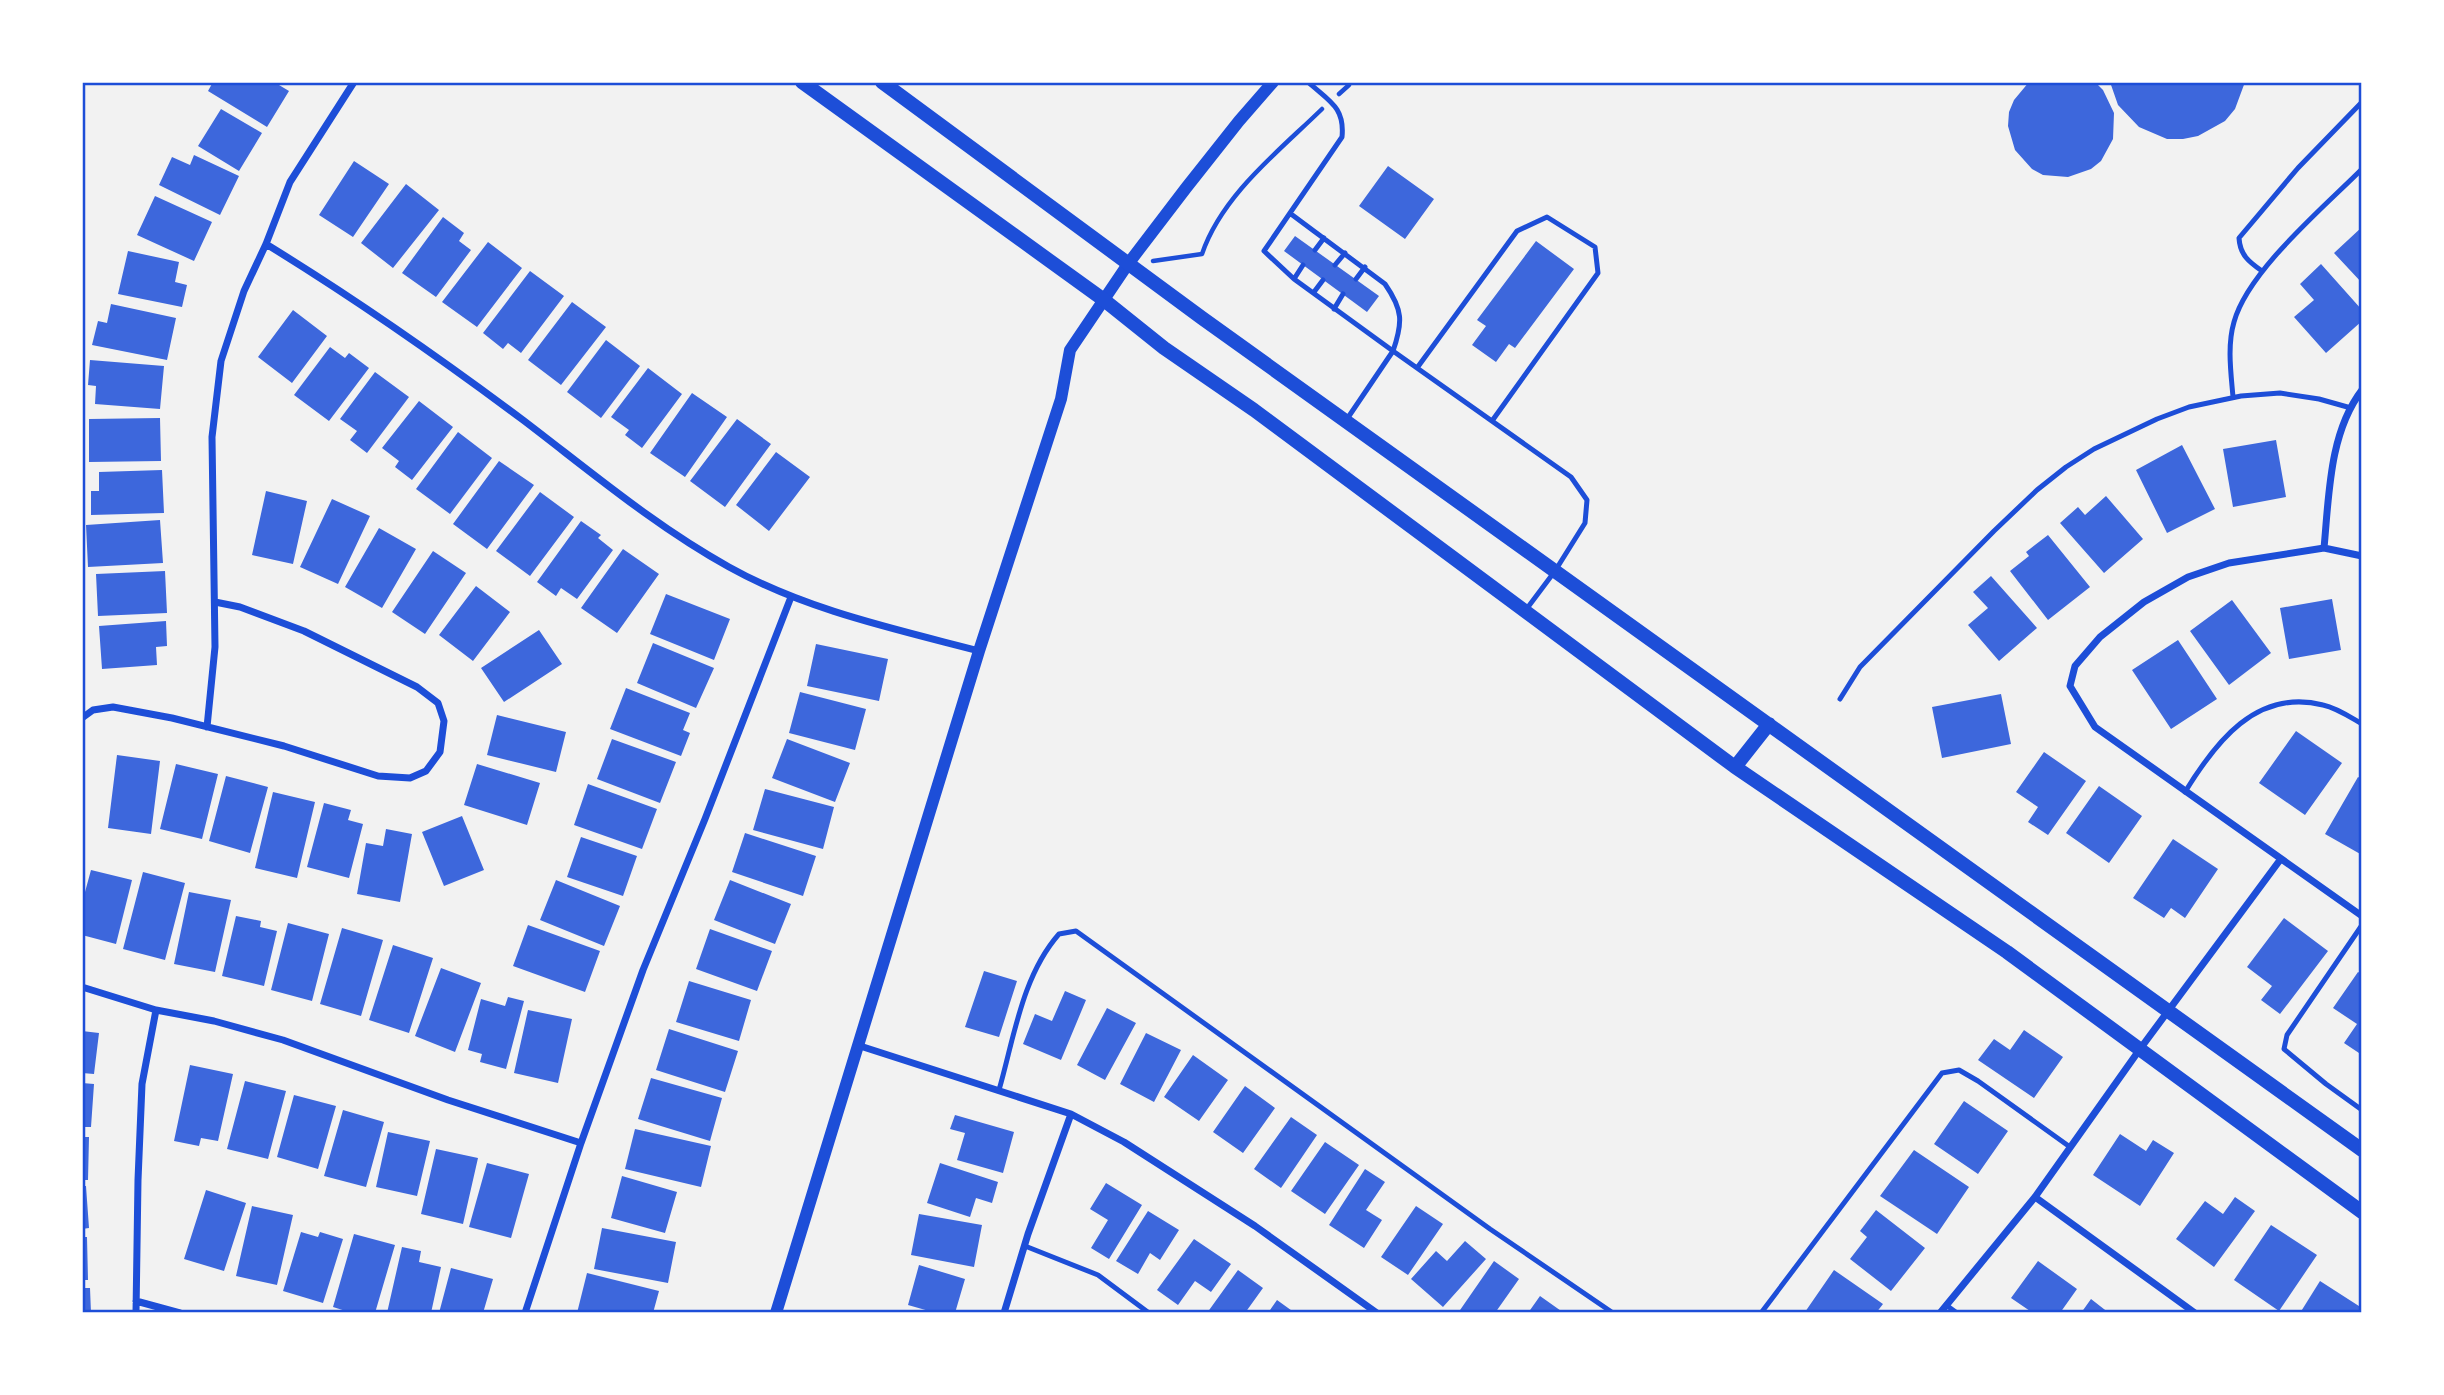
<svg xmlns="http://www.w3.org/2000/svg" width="2444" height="1395" font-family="Georgia,serif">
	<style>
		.building { fill: #3d67dc }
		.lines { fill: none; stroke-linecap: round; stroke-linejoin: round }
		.path { stroke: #1d4ed8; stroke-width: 4.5 }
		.service { stroke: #1d4ed8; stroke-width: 5 }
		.minor { stroke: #1d4ed8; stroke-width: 7 }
		.tertiary { stroke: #1d4ed8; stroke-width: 12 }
		.secondary { stroke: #1d4ed8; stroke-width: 14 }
		.neatline { fill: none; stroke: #1d4ed8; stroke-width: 2.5 }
	</style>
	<rect width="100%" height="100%" fill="#f2f2f2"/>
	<path class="building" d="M213,82H274L289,91L267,127L208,91Z
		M2029,82H2095L2103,90L2114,113L2113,139L2101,161L2091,169L2068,177L2043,175L2032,169L2015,150L2008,126L2009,112L2014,100Z
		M2110,82H2245L2235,109L2225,121L2198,136L2183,139H2167L2139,127L2118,105Z
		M221,109L262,133L239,171L198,146Z
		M194,155L239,176L220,215L159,185L172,157L190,165Z
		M354,161L389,184L353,237L319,215Z
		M1388,166L1434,199L1405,239L1359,206Z
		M406,184L439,210L393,268L361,243Z
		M155,196L212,222L194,261L137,235Z
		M443,217L464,233L459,241L471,250L436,297L402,273Z
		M2362,227V283L2334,253Z
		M1295,236L1379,296L1367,312L1284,251Z
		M1536,241L1574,269L1515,348L1509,344L1496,362L1472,345L1486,326L1477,320Z
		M488,242L522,268L477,327L442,302Z
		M128,251L179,262L175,282L187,285L182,307L118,294Z
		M2321,264L2362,310V321L2326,353L2294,317L2314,300L2300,284Z
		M530,271L564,296L521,353L508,343L503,349L483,333Z
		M572,302L606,327L561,385L528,360Z
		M111,304L176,318L167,360L92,345L98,321L107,323Z
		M293,310L327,336L292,383L258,357Z
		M606,340L640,366L601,418L567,392Z
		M330,347L345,358L349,353L369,368L329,421L294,395Z
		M90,360L164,366L160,409L95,404L96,386L88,385Z
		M648,368L682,394L642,448L625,435L629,430L611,417Z
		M375,372L409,397L367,453L350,440L357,431L340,419Z
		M692,393L727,417L685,477L650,453Z
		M419,401L453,427L412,480L395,467L399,461L382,448Z
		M160,418L161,461L89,462V419Z
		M737,419L771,444L725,507L690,481Z
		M458,432L492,458L450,514L416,489Z
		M2276,440L2286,497L2233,507L2223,449Z
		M2182,445L2215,509L2167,533L2136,470Z
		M776,452L810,477L769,531L736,505Z
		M499,461L534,485L487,549L453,524Z
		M162,470L164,513L91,515V491H99V472Z
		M266,491L307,501L293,564L252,555Z
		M540,492L574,517L530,576L496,551Z
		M2106,496L2143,539L2104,573L2060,523L2078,507L2085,515Z
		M332,499L370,516L338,584L300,567Z
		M160,520L163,563L88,567L86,525Z
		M581,521L601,535L598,538L613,550L577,599L561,588L556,596L537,582Z
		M379,528L416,549L382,608L345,587Z
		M2048,535L2090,587L2048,620L2010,571L2029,556L2026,552Z
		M623,549L659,574L617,633L581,608Z
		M433,551L466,573L425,634L392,612Z
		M165,571L167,613L98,616L96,574Z
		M1991,576L2037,628L1999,661L1968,625L1988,608L1973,592Z
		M476,586L510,612L473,661L439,635Z
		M666,594L730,619L714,660L650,634Z
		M2332,599L2341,650L2289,659L2280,608Z
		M2232,600L2271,653L2229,685L2190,631Z
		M166,621L167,646L156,647L157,665L102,669L99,626Z
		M539,630L562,664L504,702L481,668Z
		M2178,640L2217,699L2171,729L2132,670Z
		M653,643L714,668L696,708L637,683Z
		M816,644L888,659L879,701L807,686Z
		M626,688L690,713L683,730L690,733L681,756L610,729Z
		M800,692L866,709L855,750L789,733Z
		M2001,694L2011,744L1942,758L1932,707Z
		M497,715L566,732L556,772L487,755Z
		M2296,731L2342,763L2305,815L2259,783Z
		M612,739L676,762L660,803L597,779Z
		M787,739L850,763L835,802L772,778Z
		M2044,752L2086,781L2048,835L2028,822L2038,807L2016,792Z
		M117,755L160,761L151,834L108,828Z
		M176,764L218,774L202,839L160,829Z
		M477,764L540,783L527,825L464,805Z
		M226,776L268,787L250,853L209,841Z
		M2358,777L2362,779V855L2325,834Z
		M588,784L657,809L642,849L574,825Z
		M2099,786L2142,816L2109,863L2066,833Z
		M765,789L834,807L823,849L753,830Z
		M273,792L315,802L297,878L255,868Z
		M324,803L351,810L348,820L363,824L349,878L307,867Z
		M462,816L484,870L444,886L422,832Z
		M386,829L412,834L400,902L357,894L366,843L383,846Z
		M745,833L816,856L803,896L732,872Z
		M581,837L637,856L623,896L567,877Z
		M2173,839L2218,869L2185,918L2171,908L2164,918L2133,898Z
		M91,870L132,880L116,944L82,935V903Z
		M143,872L185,883L165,960L123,949Z
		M556,880L620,906L604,946L540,920Z
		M730,880L791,904L775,944L714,920Z
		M189,892L231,900L215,972L174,964Z
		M236,916L261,921L260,927L277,931L264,986L222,976Z
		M2284,918L2328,951L2280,1014L2261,1000L2272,986L2247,967Z
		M288,923L329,934L312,1001L271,990Z
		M528,925L600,951L585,992L513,966Z
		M342,928L383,940L361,1016L320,1004Z
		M710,929L772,951L757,991L696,969Z
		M393,945L433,958L409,1033L369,1020Z
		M441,968L481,983L455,1052L415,1036Z
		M984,971L1017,981L999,1037L965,1027Z
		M2358,972L2362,974V1055L2344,1043L2357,1024L2333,1008Z
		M689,981L751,1000L739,1041L676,1022Z
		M1065,991L1086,1000L1061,1060L1023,1044L1035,1014L1052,1021Z
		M508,997L524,1001L506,1069L480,1062L482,1054L468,1050L481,999L505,1006Z
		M1107,1008L1136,1023L1105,1080L1077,1065Z
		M528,1010L572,1019L558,1083L514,1073Z
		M669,1029L738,1051L725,1092L656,1070Z
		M2024,1030L2063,1057L2034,1098L1978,1060L1994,1039L2010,1050Z
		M82,1031L99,1033L94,1074L82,1073Z
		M1146,1033L1181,1050L1154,1102L1120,1084Z
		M1193,1055L1228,1080L1199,1121L1164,1097Z
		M190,1065L233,1074L218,1141L201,1138L199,1146L174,1141Z
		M651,1078L722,1098L710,1141L638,1119Z
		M245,1081L286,1091L268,1159L227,1149Z
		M82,1083L94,1084L91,1127H82Z
		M1245,1086L1275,1108L1243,1153L1213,1132Z
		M294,1095L336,1106L318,1169L277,1157Z
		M1964,1101L2008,1131L1978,1174L1934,1144Z
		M343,1110L384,1122L366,1187L324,1176Z
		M955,1115L1014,1132L1003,1173L957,1160L965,1133L950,1129Z
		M1291,1117L1317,1135L1281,1188L1254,1169Z
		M635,1129L711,1146L701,1187L625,1169Z
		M388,1132L430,1141L417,1196L376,1187Z
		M2120,1134L2146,1151L2153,1140L2174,1153L2140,1206L2093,1175Z
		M82,1137H89L88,1180H82Z
		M1325,1142L1359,1165L1325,1214L1291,1191Z
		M436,1149L478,1158L463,1224L421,1214Z
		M1914,1150L1969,1187L1937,1234L1880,1196Z
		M487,1163L529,1174L511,1238L469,1227Z
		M940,1163L998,1182L992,1203L976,1198L970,1217L927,1203Z
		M1365,1169L1385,1182L1366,1210L1382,1220L1364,1248L1329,1225Z
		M622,1176L677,1192L665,1233L611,1218Z
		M1106,1183L1142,1205L1109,1259L1091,1248L1108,1220L1090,1209Z
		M82,1186H86L89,1228L82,1229Z
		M206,1190L246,1203L224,1271L184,1259Z
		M2235,1197L2255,1211L2214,1267L2176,1239L2205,1201L2223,1214Z
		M252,1206L293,1215L277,1285L236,1276Z
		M1416,1206L1443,1224L1408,1275L1381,1257Z
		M1876,1210L1925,1248L1891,1291L1850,1259L1867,1237L1860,1231Z
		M1148,1211L1179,1230L1160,1260L1150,1253L1138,1274L1116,1261Z
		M919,1214L982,1225L974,1267L911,1255Z
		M2271,1225L2317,1255L2279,1311L2234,1280Z
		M602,1228L676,1242L668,1283L594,1269Z
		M301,1232L318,1237L320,1232L343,1239L323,1303L283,1291Z
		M354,1234L395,1245L375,1313H352L333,1307Z
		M82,1237H87L88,1280H82Z
		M1194,1239L1231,1264L1211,1292L1195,1281L1178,1305L1157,1290Z
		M1465,1241L1486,1259L1443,1307L1411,1279L1436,1251L1447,1261Z
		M402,1247L421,1251L419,1262L441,1267L431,1313H387Z
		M1494,1261L1519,1279L1495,1313H1458Z
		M2038,1261L2077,1289L2060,1313H2028L2030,1311L2011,1298Z
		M919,1265L965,1279L955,1313H936L908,1305Z
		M451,1268L493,1279L483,1313H439Z
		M1238,1270L1263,1288L1245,1313H1207Z
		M1834,1270L1883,1304L1876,1313L1805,1312Z
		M587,1273L659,1291L653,1313H577Z
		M2320,1281L2362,1308V1313H2300Z
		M82,1288H90L91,1313H82Z
		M1540,1296L1564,1313H1528Z
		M2091,1299L2109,1313H2081Z
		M1277,1300L1295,1313H1268Z"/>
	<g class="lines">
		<path class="path" d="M1339,94L1349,85
			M1153,261L1202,254C1222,195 1279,151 1322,109"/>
		<path class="service" d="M1291,214L1385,284C1403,310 1403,322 1393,351L1294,279L1264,251L1342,137C1345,107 1329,101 1308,82
			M1315,250L1324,238
			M1335,265L1345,253
			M2262,271C2249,262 2240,255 2239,238L2298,168L2362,102
			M1294,279L1303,265
			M1356,279L1365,267
			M1314,292L1323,280
			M1334,309L1343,294
			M1417,368L1517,231L1547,217L1595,247L1598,273L1492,421
			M2233,397C2231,373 2227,346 2234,322C2248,271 2323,208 2362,169
			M1347,419L1393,351L1571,477L1587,500L1585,523L1555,571L1525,611
			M1840,699L1860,667L1994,531L2037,490L2066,467L2094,449L2157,419L2189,407L2241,396L2280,393L2319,399L2351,408
			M2185,792C2215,743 2256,688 2323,705C2337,708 2350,717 2362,724
			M2362,925L2287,1035L2284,1049L2326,1084L2362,1110
			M999,1090C1014,1038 1022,976 1059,934L1076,931L1490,1229L1613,1313
			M1025,1246L1098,1275L1149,1313
			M1946,1305L1957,1313
			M1761,1313L1942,1073L1959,1070L1978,1081L2070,1147"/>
		<path class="minor" d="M266,244C354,298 440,358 523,420C590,471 655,526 729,567C806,610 895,629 979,651
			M2324,548C2329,496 2329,433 2362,390
			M2362,556L2324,548L2229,563L2188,577L2144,602L2100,637L2075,666L2070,686L2095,727L2362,916
			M82,718L93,710L113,707L172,718L284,746L378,776L410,778L426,771L440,752L444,721L438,703L417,687L304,631L240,607L215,602
			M207,727L215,647L212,437L221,361L244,291L266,244L290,182L354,82
			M82,987L156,1010L214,1021L283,1040L448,1100L581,1143
			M857,1045L1071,1114L1124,1142L1255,1226L1377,1313
			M2035,1197L2195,1313
			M136,1301L180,1313
			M136,1313L138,1180L142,1084L156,1010
			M525,1313L581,1143L643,970L705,819L791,597
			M1004,1313L1028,1234L1071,1114
			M1940,1313L2035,1197L2140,1049L2280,860"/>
		<path class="tertiary" d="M776,1313L979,651L1061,399L1070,350L1128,264L1186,188L1239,121L1273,82"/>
		<path class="secondary" d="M802,82L1104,300L1164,348L1254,410L1735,767L2007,952L2362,1212
			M882,82L1202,318L2362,1150
			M1735,767L1769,724"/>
	</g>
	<rect width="2444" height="1395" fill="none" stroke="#ffffff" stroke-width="168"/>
	<rect x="84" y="84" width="2276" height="1227" class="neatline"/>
</svg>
